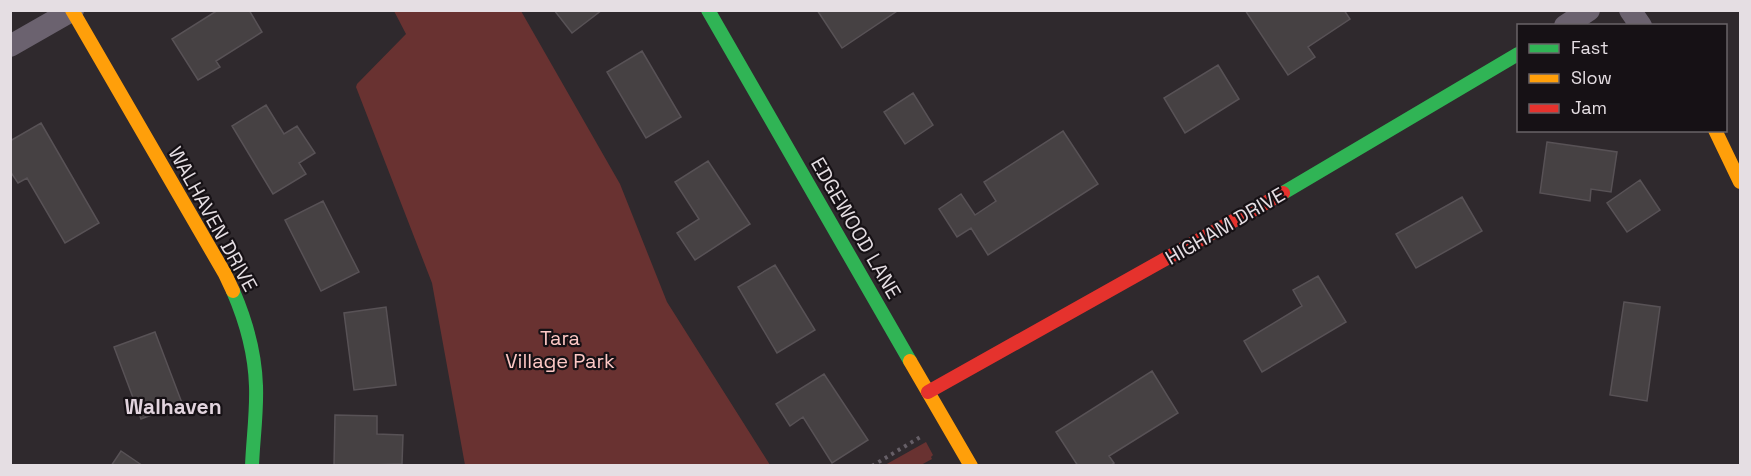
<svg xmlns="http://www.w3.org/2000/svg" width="1751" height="476" font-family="'Space Grotesk',sans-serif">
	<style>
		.green { fill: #693231 }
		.building { fill: #464143; stroke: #585256; stroke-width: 1.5 }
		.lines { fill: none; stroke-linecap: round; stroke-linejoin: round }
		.path { stroke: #665f67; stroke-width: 4; stroke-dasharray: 3 4.5; stroke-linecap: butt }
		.street { stroke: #6b626f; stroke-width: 22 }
		.fast { stroke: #30b455; stroke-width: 14 }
		.slow { stroke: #ff9f0a; stroke-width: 14 }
		.jam { stroke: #e5322d; stroke-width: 14 }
		.labels { text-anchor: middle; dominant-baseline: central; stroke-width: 4.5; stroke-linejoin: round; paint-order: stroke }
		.street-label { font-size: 20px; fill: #e5dee3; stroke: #161115 }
		.park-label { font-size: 20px; fill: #fdc8c5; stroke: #161115 }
		.neighbourhood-label { font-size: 21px; font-weight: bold; fill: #e2d4de; stroke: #161115 }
	</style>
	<rect width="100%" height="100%" fill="#2f292d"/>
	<path class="green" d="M394,11H521L620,184L667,302L770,465H465L432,283L356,87L357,84L406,34Z
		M926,442L933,455L931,457L932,459L921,465H885Z"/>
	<path class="building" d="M218,10H249L262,32L216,61L220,67L198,80L172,39Z
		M554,10H602L572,33Z
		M817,10H897V11L842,48Z
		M1245,10H1344L1350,19L1308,47L1315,57L1288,75Z
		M642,51L681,117L646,138L607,72Z
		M1218,65L1239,99L1185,133L1164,98Z
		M913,93L933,125L905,144L884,112Z
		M266,105L284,134L297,126L315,153L299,163L306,174L273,194L232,126Z
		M41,123L99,223L65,243L27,178L18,183L10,171V141Z
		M1063,131L1098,184L988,255L971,228L957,237L939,209L961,194L975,215L996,201L984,182Z
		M1547,142L1617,152L1611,192L1591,189L1590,201L1540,193Z
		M708,161L750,224L695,260L677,233L699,219L675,182Z
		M1640,180L1660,210L1627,232L1607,203Z
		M1462,197L1482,231L1416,268L1396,234Z
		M323,201L359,272L321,291L285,220Z
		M775,265L815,330L777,353L738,287Z
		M1318,276L1346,322L1262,372L1244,341L1302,306L1293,290Z
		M1624,302L1660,307L1647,401L1610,395Z
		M386,307L396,385L354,390L344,313Z
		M155,332L182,403L141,419L114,347Z
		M1152,371L1178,413L1109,456L1114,463L1110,466H1078L1056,432Z
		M824,374L868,440L832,463L803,417L790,426L776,404Z
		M335,415L377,416V434L403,435L402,464L334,466Z
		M121,451L143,466H111Z"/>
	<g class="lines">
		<path class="path" d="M872,466L922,436"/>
		<path class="street" d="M1630,10L1641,26
			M1565,26L1589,10
			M10,46L73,10"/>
		<path class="fast" d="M708,10L910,361
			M1283,193L1518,54
			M233,291C246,321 255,353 256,386C257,413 253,439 252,466"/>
		<path class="slow" d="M72,10L225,274L233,291
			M1715,130L1740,182
			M910,361L971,466"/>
		<path class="jam" d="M928,392L1283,193"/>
	</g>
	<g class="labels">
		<g class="street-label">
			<text transform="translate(213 219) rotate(61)">WALHAVEN DRIVE</text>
			<text transform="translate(1225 226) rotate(-30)">HIGHAM DRIVE</text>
			<text transform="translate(856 228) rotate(60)">EDGEWOOD LANE</text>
		</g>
		<g class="park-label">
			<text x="560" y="338">Tara<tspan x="560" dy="23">Village Park</tspan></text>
		</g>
		<g class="neighbourhood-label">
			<text x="173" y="406">Walhaven</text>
		</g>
	</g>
	<rect width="1751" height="476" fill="none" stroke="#e5dee3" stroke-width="24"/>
	<rect x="1517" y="24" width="210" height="108" fill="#161115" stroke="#696367" stroke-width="1.5"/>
	<rect x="1529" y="44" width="30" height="9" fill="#30b455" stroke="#696367" stroke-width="1.5"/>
	<text x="1571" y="54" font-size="18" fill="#e5dee3">Fast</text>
	<rect x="1529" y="74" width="30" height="9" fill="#ff9f0a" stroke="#696367" stroke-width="1.5"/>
	<text x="1571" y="84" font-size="18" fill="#e5dee3">Slow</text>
	<rect x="1529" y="104" width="30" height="9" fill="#e5322d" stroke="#696367" stroke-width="1.5"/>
	<text x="1571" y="114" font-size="18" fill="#e5dee3">Jam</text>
</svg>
